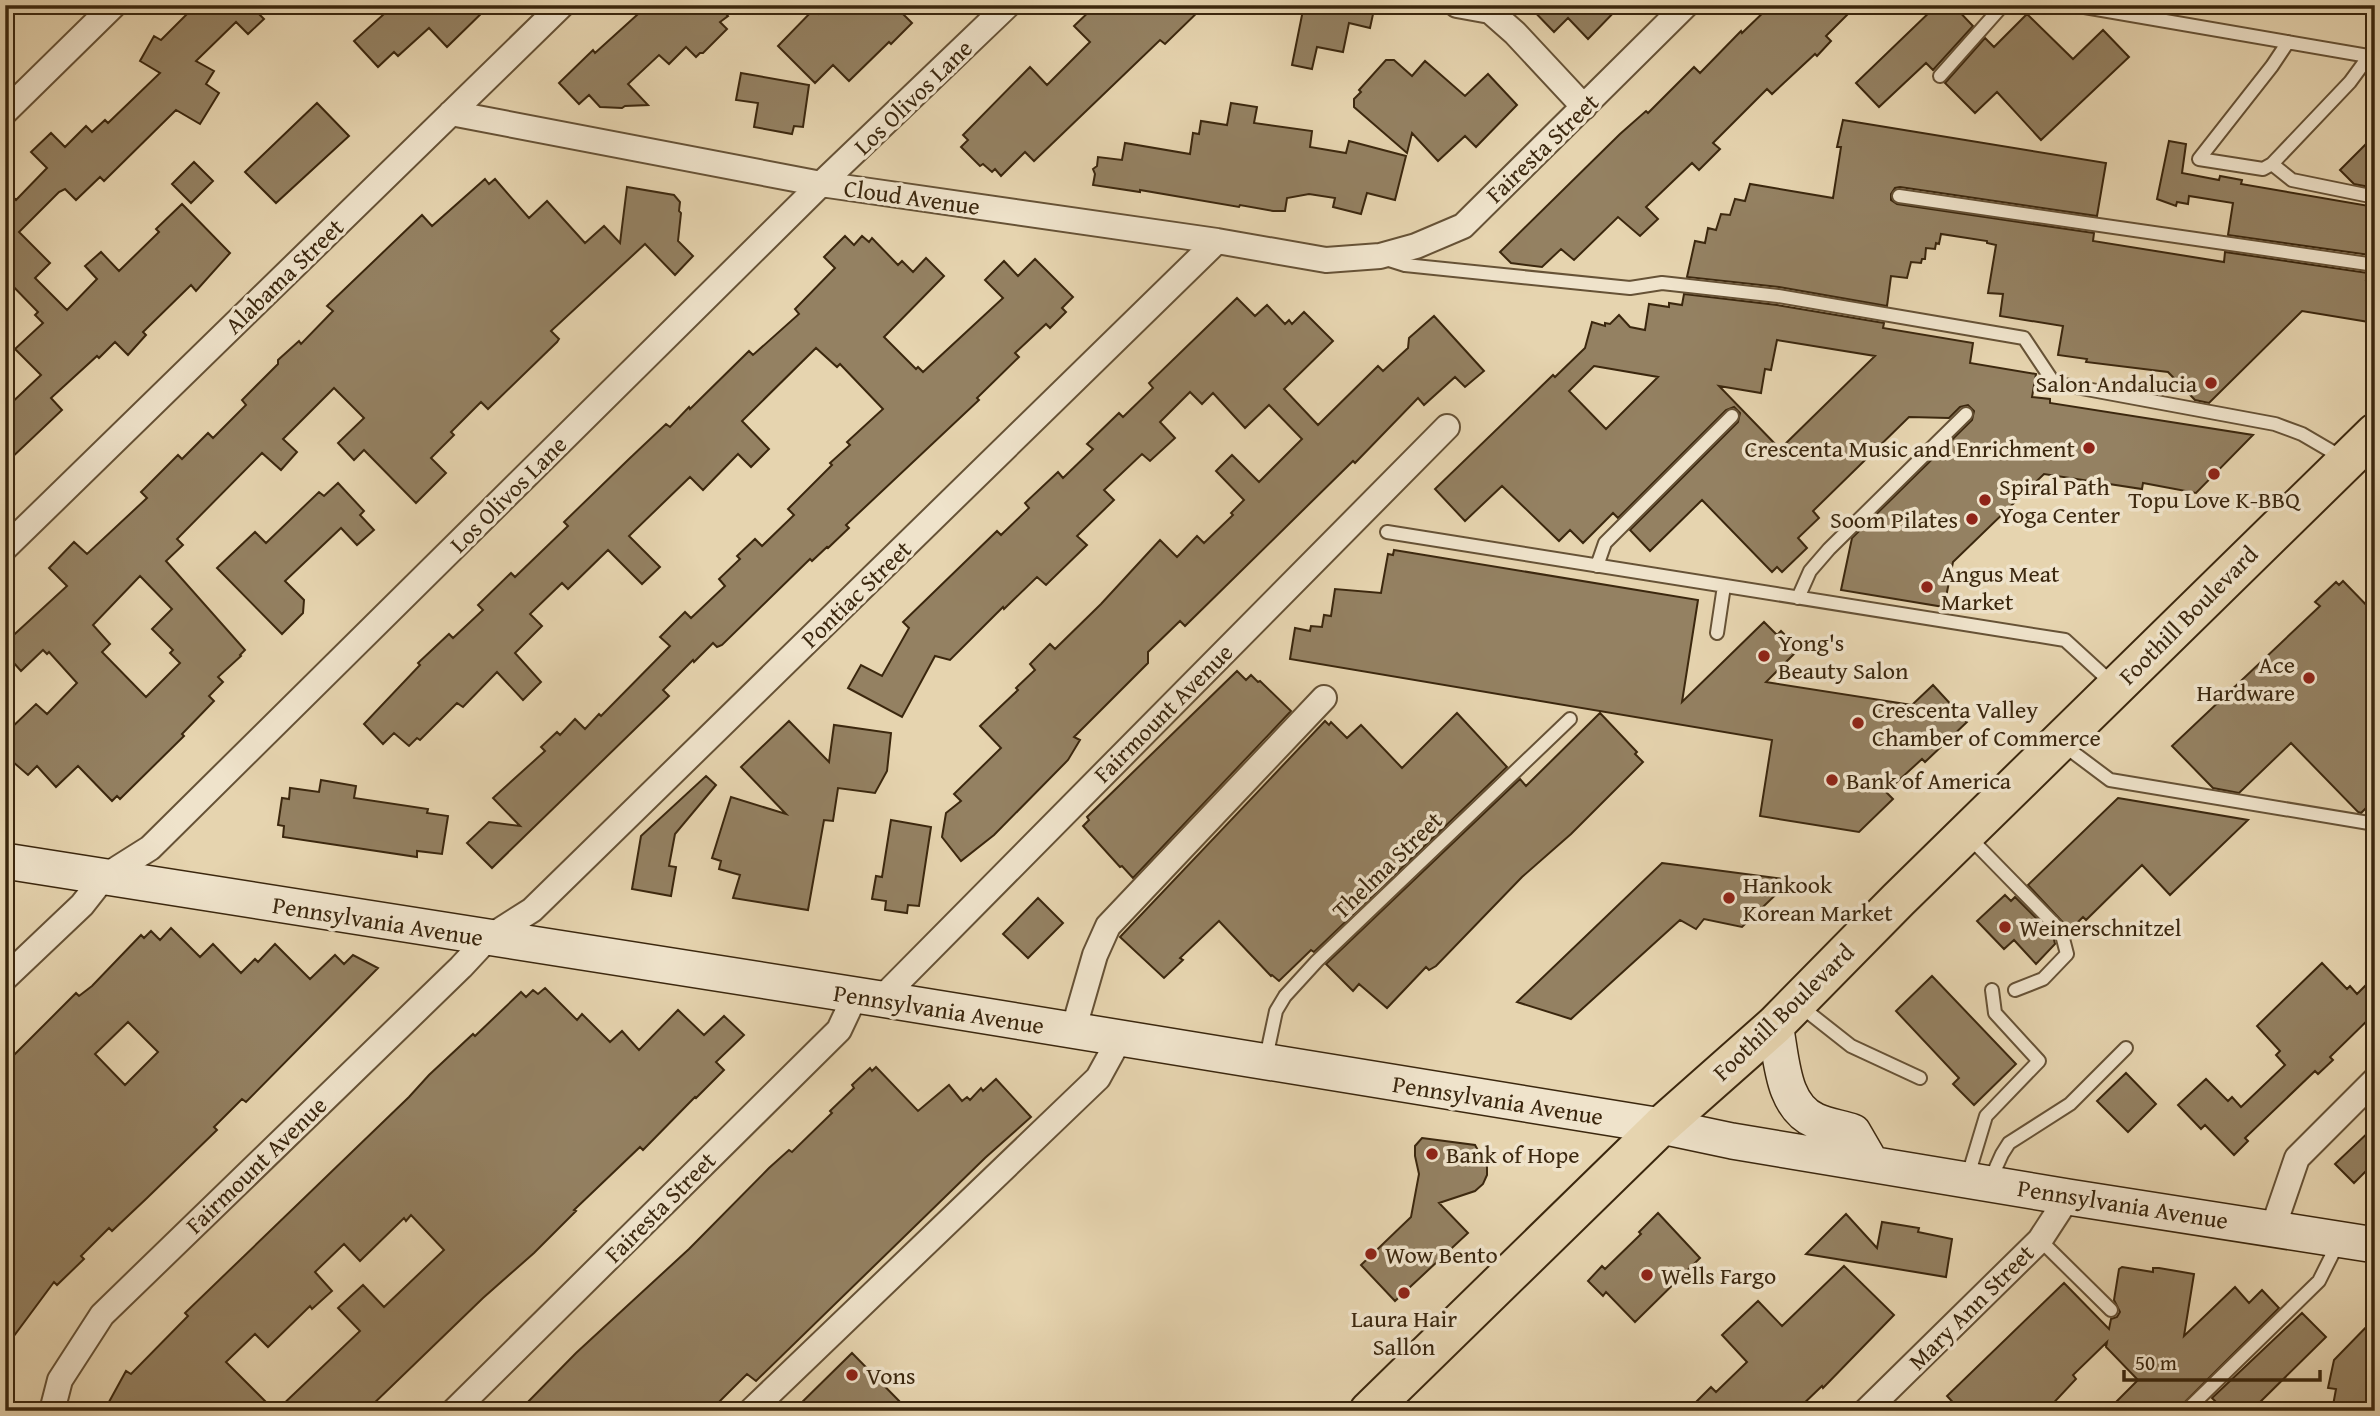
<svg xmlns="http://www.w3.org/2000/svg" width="2380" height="1416" font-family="'Gentium Book Plus',serif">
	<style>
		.building { fill: #948162; stroke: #3b270e; stroke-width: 2; fill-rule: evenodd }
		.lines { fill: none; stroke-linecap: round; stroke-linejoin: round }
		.lane-casing { stroke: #665236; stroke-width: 16 }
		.street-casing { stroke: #665236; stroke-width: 28 }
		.secondary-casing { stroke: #3b270e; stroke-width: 38 }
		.primary-casing { stroke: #3b270e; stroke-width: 42 }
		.lane { stroke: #efe3cb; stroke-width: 12 }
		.street { stroke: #efe3cb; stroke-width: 24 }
		.secondary { stroke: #efe3cb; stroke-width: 35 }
		.primary { stroke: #e6d4af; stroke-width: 38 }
		.poi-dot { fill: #8f2418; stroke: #efe3cb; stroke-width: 2.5 }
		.labels { text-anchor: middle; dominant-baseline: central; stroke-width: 7; stroke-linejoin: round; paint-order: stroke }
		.street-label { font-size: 24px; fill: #3b270e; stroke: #efe3cb }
		.poi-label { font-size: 24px; fill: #3b270e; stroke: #efe3cb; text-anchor: start }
	</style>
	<rect width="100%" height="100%" fill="#e6d4af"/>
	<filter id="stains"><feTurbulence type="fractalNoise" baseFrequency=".00286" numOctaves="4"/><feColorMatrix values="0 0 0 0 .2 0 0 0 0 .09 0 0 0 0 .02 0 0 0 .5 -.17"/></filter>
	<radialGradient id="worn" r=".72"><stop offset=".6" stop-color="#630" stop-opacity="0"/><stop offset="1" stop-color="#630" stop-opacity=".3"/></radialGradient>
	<path class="building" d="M196,5H253L252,7L264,19L248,34L236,22L196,61L214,71L206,84L219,93L200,124L176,110L104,181L100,177L76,200L65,189L59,192L19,232L50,263L35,278L67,310L97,279L85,266L101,252L119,271L159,232L156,229L182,204L230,253L196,291L191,285L143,332L146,335L128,355L115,342L99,358L97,356L51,398L62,410L5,464V409L41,375L15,349L43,323L35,315L38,312L5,278V189L16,200L47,168L31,152L51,133L65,147L86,126L92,132L105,120L108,123L160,73L140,61L154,36L161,40Z
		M394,5H490L447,47L429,28L398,56L394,52L378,67L354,41Z
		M648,5H718L728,16L720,22L727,29L703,53H700L696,57L686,47L669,64L659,55L628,84L648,105L625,106L622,108L600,107L589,95L579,104L559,83L593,50L595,53Z
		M826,5H894L912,23L891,44L889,42L849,81L833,65L815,83L778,46L813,10L818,14Z
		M1096,5H1205L1165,44L1160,40L1034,161L1025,152L1001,176L995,169L992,172L983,164L980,166L961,147L968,140L963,135L1030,67L1047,85L1090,42L1074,26Z
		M1304,5H1375L1370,28L1349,23L1343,52L1317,47L1312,69L1292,65Z
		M1528,5H1621L1588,39L1568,18L1554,32Z
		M1771,5H1857L1826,36L1831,41L1817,56L1815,54L1772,94L1767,89L1713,143L1720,149L1699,170L1692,163L1646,207L1658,219L1640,236L1618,217L1574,260L1561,249L1542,267L1511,263L1500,252L1620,134L1646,111L1648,113L1694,67L1700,73L1741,31L1742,33Z
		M1937,5H1953L1973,26L1933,70L1926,63L1879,107L1856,83Z
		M2027,14L2073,59L2103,30L2129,57L2041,140L1997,92L1975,113L1945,83L1985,38L1994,47Z
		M1386,60H1394L1412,76L1425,61L1465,96L1488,74L1517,105L1476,147L1465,136L1438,161L1412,133L1407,153L1354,107V99L1361,92L1359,90Z
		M741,73L809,85L803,127L794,126L792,134L754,127L758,103L736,100Z
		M317,103L349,136L276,203L245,172Z
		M1231,103L1257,107L1254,123L1312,131L1310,147L1346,153L1349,141L1406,156L1395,200L1367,193L1361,214L1333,207L1335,198L1309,194L1287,198L1285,211H1273L1240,205L1239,207L1140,190V192L1093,185L1095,174L1093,169L1097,166L1098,157L1122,160L1125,143L1190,154L1193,133L1199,134L1201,121L1227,125Z
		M1843,120L2106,163L2097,216L1900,187L1895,188L1891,194V200L1897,204L2094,233L2093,241L2224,262L2225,252L2368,273L2366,280L2375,282V323L2302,311L2209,403L2195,400L2168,372L2086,362L2087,359L2058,355L2063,326L2000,316L2003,294L1988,293L1996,245L1987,243V241L1941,234L1939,244L1936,243L1935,249L1926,248L1925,259H1922L1921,263L1911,262L1907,278L1891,276L1887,306L1779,287L1687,277L1695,241L1705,243L1708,228L1716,230L1721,214L1730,215L1735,199L1745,201L1750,184L1833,198L1841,147H1837Z
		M2375,135V188L2354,184L2340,170Z
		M2169,141L2186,144L2182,173L2219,180L2220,176L2242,180L2241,184L2375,207V241H2373L2370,255L2228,235L2233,203L2189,196L2188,204L2177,202L2176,206L2157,199Z
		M194,162L213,181L191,203L172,184Z
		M485,179L489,184L495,179L529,218L547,201L585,243L604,226L620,243L627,187L674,195L680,202L679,211L681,213L678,241L693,256L675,275L645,244L551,331L559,339L557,342L488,409L481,402L451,432L454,435L431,458L446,473L416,503L364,450L354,460L338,443L364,418L334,388L283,439L297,452L281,470L262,453L177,539L183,545L166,561L245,650L240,655L241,656L218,677L223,682L209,696L214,701L182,734L184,736L120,799L117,796L112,801L78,766L56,787L37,766L28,775L5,755V734L36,704L47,714L77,683L49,652L47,654L43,650L21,671L5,653V643L67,586L49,568L74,542L87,554L147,498L141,492L178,455L182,459L208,433L213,438L246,405L242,400L278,364V360L299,341L301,344L333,311L327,306L422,215L432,226ZM140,576L172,609L152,629L173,650L170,653L180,663L146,697L102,652L110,644L93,625Z
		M845,236L854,245L862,236L869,242L872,238L898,265L902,261L913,272L926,258L944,276L884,337L916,369L918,367L923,372L1003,298L985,280L1004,261L1018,276L1035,259L1073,297L1062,308L1066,312L1050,328L1046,324L1015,353L1019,357L977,398L979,400L846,525L849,528L828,548L827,547L812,561L810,559L722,645L717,647L713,643L694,662L693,660L663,690L669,696L492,868L467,843L489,822L520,826L493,798L545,751L541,747L557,732L560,735L575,719L585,729L599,714L601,716L670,646L660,637L685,612L691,618L725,586L719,579L740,559L737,556L755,539L762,546L794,515L788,509L832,465L830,463L850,445L847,442L883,409L840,364L837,367L816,348L742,421L769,449L751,467L738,454L703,490L690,477L629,536L660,567L642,584L608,550L568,589L562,583L530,614L542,626L515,653L541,682L523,700L497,672L463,707L457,703L420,740L417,738L409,746L394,733L383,744L364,724L420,665L418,663L449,634L453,638L483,610L478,605L511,573L515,577L568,526L564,522L629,459L666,424L670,427L689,407L690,409L749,351L753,355L799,314L795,309L835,268L824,257Z
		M1684,294L1777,305L1884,323L1883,328L1973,343L1970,363L2036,374L2032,397L2050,399V403L2253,435L2196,493L2143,483L2142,489L2044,474L1953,562L1944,607L1841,590L1852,538L1972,420L1974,411L1968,405L1960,407L1949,418L1909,417L1813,511L1819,518L1798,538L1807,548L1782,572L1777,567L1772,572L1702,500L1650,551L1630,530L1738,422L1740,413L1734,407L1726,410L1618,518L1613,513L1583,543L1570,530L1559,541L1502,486L1465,521L1435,489L1553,375L1555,377L1585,348L1592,322L1605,326V323L1610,324L1619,315L1630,327L1645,330L1649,304L1669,307V303L1682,305ZM1777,340L1875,356L1780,449L1719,386L1761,393L1765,369L1771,370ZM1594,366L1658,377L1606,429L1569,391Z
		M1237,298L1255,316L1267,305L1285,324L1289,320L1292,324L1304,312L1333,341L1284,389L1318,425L1378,366L1383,371L1408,348L1409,338L1434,316L1484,371L1465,387L1455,377L1424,405L1418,398L1355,463L1353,461L1296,517L1185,626L1180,621L1148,652V663L1074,737L1080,740L1068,760L994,835L961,861L942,837L946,813L961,801L954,794L1001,748L980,726L1018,690L1016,688L1035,670L1030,664L1050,644L1055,649L1101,604L1160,540L1177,557L1197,536L1204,543L1233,515L1231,513L1244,500L1216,471L1232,455L1259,482L1302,439L1269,405L1245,428L1213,393L1202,404L1190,392L1160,422L1175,438L1150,461L1142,454L1104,490L1114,500L1077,536L1087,545L1046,585L1037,577L1004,609L1003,607L950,660L935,656L902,717L848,688L861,665L882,676L909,628L903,622L997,531L1001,535L1029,508L1025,503L1058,472L1063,478L1093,449L1087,444L1119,413L1123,417L1153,388L1149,383Z
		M338,483L364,511L360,515L374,530L357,545L341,528L285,581L304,600L303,613L282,634L217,568L255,532L266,543L319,492L324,496Z
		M1394,550L1698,600L1682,702L1764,622L1777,635L1781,631L1799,649L1766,682L1912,705L1933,685L1967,722L1925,762L1922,759L1886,792L1893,799L1859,832L1760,816L1772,740L1290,659L1295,628L1310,631L1311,626L1322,627L1324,615L1331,616L1335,589L1381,593L1388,554L1393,555Z
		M2343,581L2375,614V799L2361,813L2358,812L2291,743L2239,793L2213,788L2172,746L2320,606L2315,602L2336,582L2339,585Z
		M1237,671L1246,680L1251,675L1258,682L1260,681L1291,711L1133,878L1122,866L1120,867L1083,826L1089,820L1087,817Z
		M1457,713L1507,767L1314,952L1311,950L1279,981L1272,975L1271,976L1219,921L1180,958L1183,960L1164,978L1120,937L1325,721L1329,725L1331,722L1347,738L1361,725L1402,768Z
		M1600,713L1637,752L1635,754L1643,762L1571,834L1522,877L1436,966L1429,970L1426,967L1387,1008L1359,984L1353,991L1326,964L1520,779L1526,786Z
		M789,721L829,762L834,725L891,733L887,771L875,793L838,788L833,821L824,820L808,910L733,898L740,875L719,869L721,861L712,858L731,797L786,814L741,767Z
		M706,776L716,785L675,834L669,866L676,867L671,896L632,889L641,836Z
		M321,780L356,786L354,798L428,809L427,813L448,816L442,854L417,851V857L283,837L284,826L278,825L282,798L289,799L290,788L319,792Z
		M2118,798L2248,820L2170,895L2142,865L2086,920L2083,917L2070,930L2028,885Z
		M891,820L931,827L919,906L908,905L907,913L885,910L886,901L872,899L876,876L882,877Z
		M1662,863L1791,880L1742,927L1704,919L1696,929L1680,920L1571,1019L1517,1002Z
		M2005,895L2011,901L2015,897L2053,935L2055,944L2036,964L2014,940L2004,949L1977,921Z
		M1038,898L1063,923L1028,958L1003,934Z
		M171,928L200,957L213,944L241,973L255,959L258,962L275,944L310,979L335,955L344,964L353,955L378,968L246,1102L242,1099L214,1127L217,1130L147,1198L112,1231L109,1228L81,1256L84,1259L57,1285L54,1282L5,1348V1064L76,993L79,996L92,986L141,935L144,938L151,931L160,940ZM128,1022L158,1052L125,1085L95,1054Z
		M2322,963L2347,989L2350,986L2357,994L2375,976V1013L2330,1057L2333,1060L2318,1074L2315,1071L2245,1138L2248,1141L2234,1155L2205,1125L2201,1129L2178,1105L2206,1079L2228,1101L2232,1097L2241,1107L2285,1065L2276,1055L2280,1051L2257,1026Z
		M1932,976L2016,1064L1974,1105L1953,1084L1959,1078L1896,1011Z
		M545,988L577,1020L582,1014L610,1042L622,1031L639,1050L678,1010L704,1035L724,1016L744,1035L716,1062L724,1070L696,1098L695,1097L643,1150L640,1147L574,1210L576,1211L534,1253L483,1298L366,1411H276L360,1331L338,1308L363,1285L384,1307L444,1250L411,1215L406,1221L404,1218L360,1261L344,1244L315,1272L332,1291L312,1309L310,1306L268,1347L255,1334L226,1362L275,1411H104L126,1371L131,1374L188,1316L185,1313L409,1097L429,1075L473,1034L475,1036L521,992L526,997L533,990L538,994Z
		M876,1067L918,1111L949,1085L962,1101L967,1097L970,1100L981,1088L983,1091L996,1079L1031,1117L985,1158L756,1381L747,1374L710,1411H519L576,1353L689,1249L769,1168L789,1150L792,1152L832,1113L830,1111L854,1088L852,1085L870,1068L872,1071Z
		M2126,1073L2156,1104L2128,1132L2097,1101Z
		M2375,1126V1162L2354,1183L2335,1164Z
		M1422,1138L1475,1145L1487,1167V1175L1483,1184L1475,1191L1439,1203L1468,1233L1395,1301L1361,1265L1411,1217L1419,1174L1415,1156V1146Z
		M1658,1213L1700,1258L1635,1322L1606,1292L1603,1296L1588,1281L1602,1266L1605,1269L1641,1234L1639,1232Z
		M1846,1214L1877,1248L1882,1222L1919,1228L1918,1232L1952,1239L1946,1277L1806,1254Z
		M1844,1266L1894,1315L1823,1388L1822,1386L1796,1411H1750L1743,1403L1734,1411H1687L1711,1387L1716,1392L1747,1362L1722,1335L1758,1301L1782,1326Z
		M2122,1267L2153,1272V1268H2159L2194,1274L2184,1336L2235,1287L2249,1303L2262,1290L2279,1308L2176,1411H2107L2138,1380L2106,1347L2107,1342L2073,1375L2076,1379L2046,1411H1961L1947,1396L2064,1283L2109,1329L2111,1319L2117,1317L2120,1312L2114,1300L2119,1269Z
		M2302,1313L2326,1337L2251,1411H2225L2212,1398Z
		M2375,1318V1411H2332L2336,1389L2328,1388L2334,1360Z
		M852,1353L909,1411H793Z"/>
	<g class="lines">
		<g class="lane-casing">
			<path id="lane" d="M2073,5L2374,57
				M2288,42L2272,66L2199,159L2263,169L2272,164L2350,82L2369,56
				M1940,76L2003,5
				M2272,164L2292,180L2375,197
				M1899,196L2375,265
				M1386,259L1405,265L1630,288L1662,283L1778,296L2024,338L2054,383L2275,424L2302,434L2343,458
				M1387,532L2065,640L2113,684
				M1597,566L1605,543L1732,416
				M1798,598L1810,571L1829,549L1966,414
				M1717,633L1724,586
				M2062,744L2110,780L2375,824
				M1969,837L2061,931L2067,954L2043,979L2015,990
				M1799,1005L1851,1046L1920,1078
				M1266,1058L1276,1011L1285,996L1317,961L1570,719
				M1967,1179L1986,1116L2039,1061L1995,1013L1992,990
				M1989,1183L2002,1154L2009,1143L2070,1104L2126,1048
				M2040,1240L2111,1310
				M2186,1411L2319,1281L2338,1243"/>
		</g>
		<g class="street-casing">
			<path id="street" d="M1457,5L1490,11L1515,33L1584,107
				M5,112L114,5
				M451,113L821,184L1217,241L1326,260L1380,256L1416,246L1463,226L1686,5
				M5,548L562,5
				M5,978L82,905L104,877L150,848L821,184L1008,5
				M881,999L1447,427
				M1073,1031L1095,955L1108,926L1324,698
				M2273,1228L2297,1158L2375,1080
				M52,1411L60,1380L102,1315L461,967L488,938L532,910L1217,241
				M454,1411L839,1030L855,996
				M751,1411L1098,1078L1120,1038
				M1866,1411L2040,1240L2068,1197"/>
		</g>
		<g class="secondary-casing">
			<path id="secondary" d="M5,861L881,999L1661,1126L1732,1141L2068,1197L2375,1245
				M1775,1025C1782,1057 1781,1106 1816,1121C1827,1126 1841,1128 1853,1132L1871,1163"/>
		</g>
		<g class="primary-casing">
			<path id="primary" d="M1369,1411L1661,1126L1775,1025L1898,900L2375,433"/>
		</g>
		<use href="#lane" class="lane"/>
		<use href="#street" class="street"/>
		<use href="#secondary" class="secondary"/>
		<use href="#primary" class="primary"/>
	</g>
	<g class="poi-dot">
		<circle cx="2211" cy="383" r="7"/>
		<circle cx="2089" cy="448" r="7"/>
		<circle cx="2214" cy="474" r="7"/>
		<circle cx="1985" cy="500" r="7"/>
		<circle cx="1972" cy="519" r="7"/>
		<circle cx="1927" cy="587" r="7"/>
		<circle cx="1764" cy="656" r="7"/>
		<circle cx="2309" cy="678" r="7"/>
		<circle cx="1858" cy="723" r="7"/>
		<circle cx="1832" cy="780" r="7"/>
		<circle cx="1729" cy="898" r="7"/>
		<circle cx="2005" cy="927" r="7"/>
		<circle cx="1432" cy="1154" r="7"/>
		<circle cx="1371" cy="1254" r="7"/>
		<circle cx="1647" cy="1275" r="7"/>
		<circle cx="1404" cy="1293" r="7"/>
		<circle cx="852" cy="1375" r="7"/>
	</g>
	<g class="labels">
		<g class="street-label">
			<text transform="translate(913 97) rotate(-44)">Los Olivos Lane</text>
			<text transform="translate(1542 148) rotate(-44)">Fairesta Street</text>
			<text transform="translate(912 197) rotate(8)">Cloud Avenue</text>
			<text transform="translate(284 276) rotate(-44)">Alabama Street</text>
			<text transform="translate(508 494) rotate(-45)">Los Olivos Lane</text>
			<text transform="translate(856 594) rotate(-44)">Pontiac Street</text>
			<text transform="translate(2188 615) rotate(-45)">Foothill Boulevard</text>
			<text transform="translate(1163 713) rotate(-45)">Fairmount Avenue</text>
			<text transform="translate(1387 865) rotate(-44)">Thelma Street</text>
			<text transform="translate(378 921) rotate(9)">Pennsylvania Avenue</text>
			<text transform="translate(939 1009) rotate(9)">Pennsylvania Avenue</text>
			<text transform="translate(1783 1012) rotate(-44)">Foothill Boulevard</text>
			<text transform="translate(1498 1100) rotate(9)">Pennsylvania Avenue</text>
			<text transform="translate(256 1165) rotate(-44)">Fairmount Avenue</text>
			<text transform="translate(2123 1204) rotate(9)">Pennsylvania Avenue</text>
			<text transform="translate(660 1207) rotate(-45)">Fairesta Street</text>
			<text transform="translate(1971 1307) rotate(-45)">Mary Ann Street</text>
		</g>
		<g class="poi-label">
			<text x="2197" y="383" text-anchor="end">Salon Andalucia</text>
			<text x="2075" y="448" text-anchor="end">Crescenta Music and Enrichment</text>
			<text x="1999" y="486">Spiral Path<tspan x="1999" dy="28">Yoga Center</tspan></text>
			<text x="2214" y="499" text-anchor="middle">Topu Love K-BBQ</text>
			<text x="1958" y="519" text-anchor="end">Soom Pilates</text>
			<text x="1941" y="573">Angus Meat<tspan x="1941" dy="28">Market</tspan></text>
			<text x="1778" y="642">Yong's<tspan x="1778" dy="28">Beauty Salon</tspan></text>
			<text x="2295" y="664" text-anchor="end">Ace<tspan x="2295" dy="28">Hardware</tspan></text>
			<text x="1872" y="709">Crescenta Valley<tspan x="1872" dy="28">Chamber of Commerce</tspan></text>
			<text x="1846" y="780">Bank of America</text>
			<text x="1743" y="884">Hankook<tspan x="1743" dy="28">Korean Market</tspan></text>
			<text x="2019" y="927">Weinerschnitzel</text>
			<text x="1446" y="1154">Bank of Hope</text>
			<text x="1385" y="1254">Wow Bento</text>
			<text x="1661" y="1275">Wells Fargo</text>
			<text x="1404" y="1318" text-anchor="middle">Laura Hair<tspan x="1404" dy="28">Sallon</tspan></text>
			<text x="866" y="1375">Vons</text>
		</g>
	</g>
	<rect width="2380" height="1416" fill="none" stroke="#e6d4af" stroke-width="28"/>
	<rect x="7" y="7" width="2366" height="1402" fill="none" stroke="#3b270e" stroke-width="3.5"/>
	<rect x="14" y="14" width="2352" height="1388" fill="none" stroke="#3b270e" stroke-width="2"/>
	<path d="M2124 1370v10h196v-10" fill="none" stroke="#3b270e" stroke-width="3.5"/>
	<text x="2135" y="1370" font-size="21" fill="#3b270e" stroke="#efe3cb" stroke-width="5" paint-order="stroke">50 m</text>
	<rect width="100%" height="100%" filter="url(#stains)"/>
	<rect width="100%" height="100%" fill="url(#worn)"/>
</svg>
